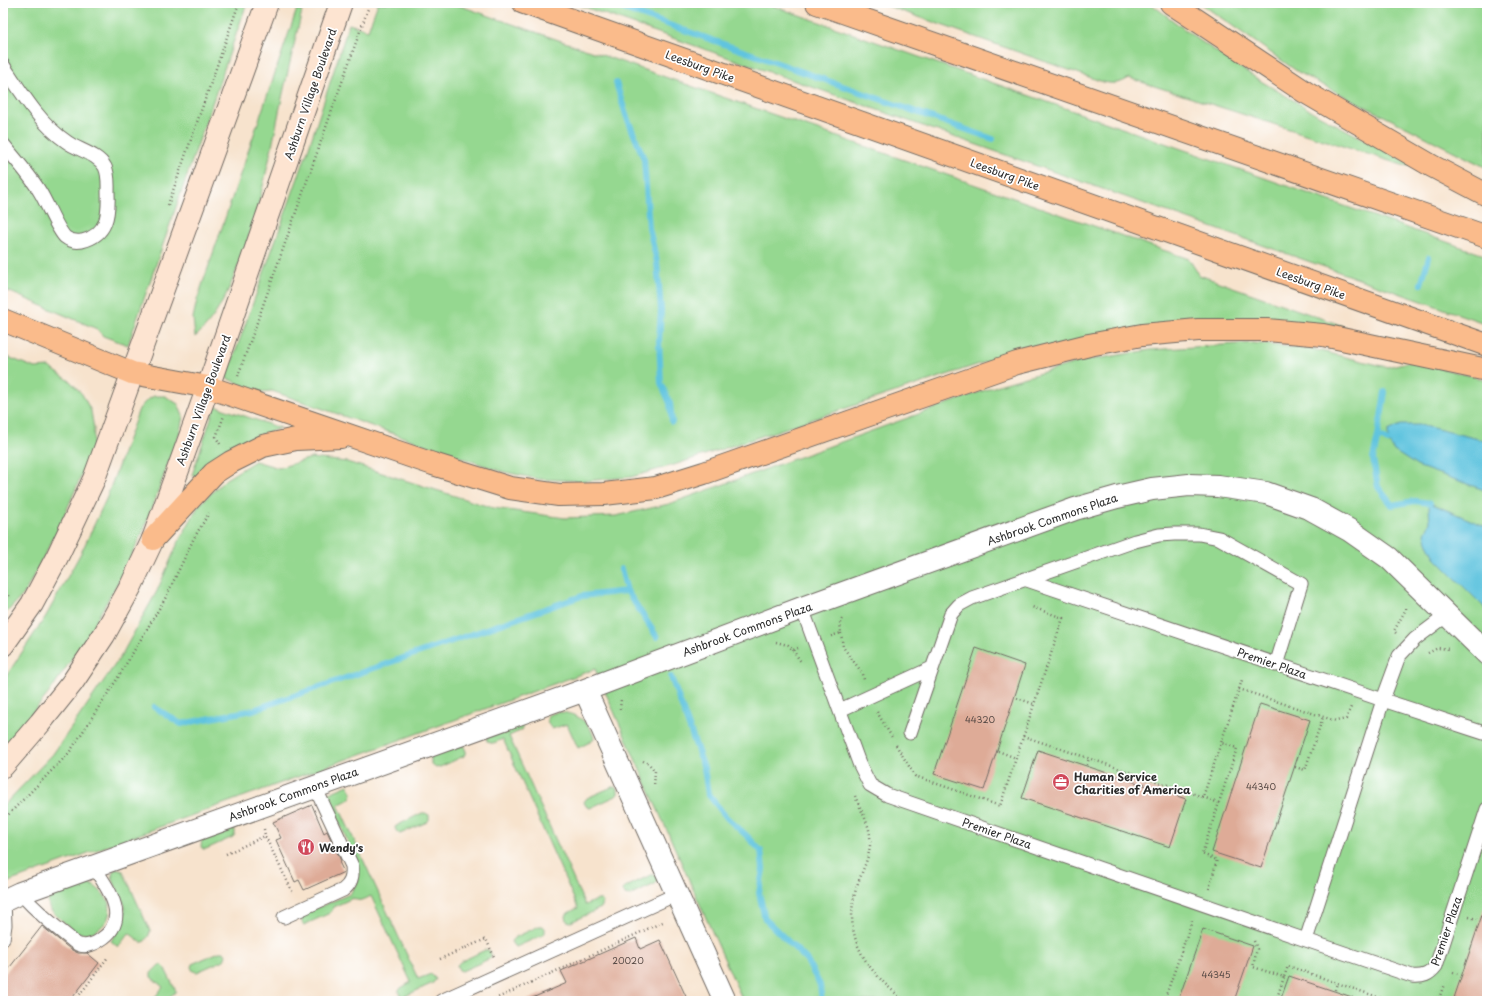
<svg xmlns="http://www.w3.org/2000/svg" width="1490" height="1004" font-family="'Playpen Sans',sans-serif">
	<style>
		.green { fill: #95d890; stroke: #60825e }
		.water { fill: #61c4df; stroke: #467885 }
		.lines { fill: none; stroke-linecap: round; stroke-linejoin: round }
		.stream { stroke: #61c4df; stroke-width: 6 }
		.building { fill: #deab97 }
		.lane-casing { stroke: #726b64; stroke-width: 15 }
		.street-casing { stroke: #726b64; stroke-width: 24 }
		.secondary-casing { stroke: #726b64; stroke-width: 24 }
		.highway-casing { stroke: #726b64; stroke-width: 24 }
		.path { stroke: #726b64; stroke-width: 2.5; stroke-dasharray: 1 3; stroke-linecap: butt }
		.lane { stroke: #fff; stroke-width: 13 }
		.street { stroke: #fff; stroke-width: 22 }
		.secondary { stroke: #fde4d1; stroke-width: 22 }
		.highway { stroke: #fabb8b; stroke-width: 22 }
		.labels { text-anchor: middle; dominant-baseline: central; stroke-width: 3.5; stroke-linejoin: round; paint-order: stroke }
		.number-label { font-size: 9px; fill: #584b46 }
		.street-label { font-size: 11px; fill: #2b2b2b; stroke: #fff }
		.poi-label { font-size: 11px; font-weight: bold; fill: #2b2b2b; stroke: #fff; text-anchor: start }
	</style>
	<rect width="100%" height="100%" fill="#fff"/>
	<filter id="ink" filterUnits="userSpaceOnUse"><feTurbulence type="fractalNoise" baseFrequency=".025" numOctaves="2"/><feDisplacementMap in="SourceGraphic" scale="8" xChannelSelector="R" yChannelSelector="G"/><feConvolveMatrix kernelMatrix="1 2 1 2 8 2 1 2 1" color-interpolation-filters="sRGB"/></filter>
	<filter id="wash" filterUnits="userSpaceOnUse"><feTurbulence type="fractalNoise" baseFrequency=".012" numOctaves="4" result="noise"/><feDisplacementMap in="SourceGraphic" scale="16" xChannelSelector="R" yChannelSelector="G"/><feGaussianBlur stdDeviation="0.9" result="paint"/><feColorMatrix in="noise" values="0 0 0 0 0 0 0 0 0 0 0 0 0 0 0 0 0 1.4 0 .05"/><feComposite in="paint" operator="in"/></filter>
	<g filter="url(#wash)">
		<rect width="100%" height="100%" fill="#f7e3cd"/>
		<path class="green" d="M3,3H247L128,345L103,336L97,329L3,289Z
			M378,3H452L1189,259L1199,275L1346,327L1266,321L1016,352L674,465L631,477L584,481L538,479L500,471L272,391L259,392L226,378L308,150L349,24L368,30Z
			M573,3H765L1487,256V324Z
			M879,3H1150L1196,38L1259,80L1320,116L1409,163V166L1402,165L1129,78C1120,84 1113,84 1103,82Z
			M1200,3H1487V168L1301,74Z
			M297,9L302,11C294,45 286,79 279,112C270,158 260,204 245,248C233,280 221,315 195,337L193,318L197,300Z
			M1253,343L1316,350L1387,367L1412,361L1487,380V1001H743L595,669L11,881L3,885V806L53,754L121,656L157,591L177,545L199,505L226,479L255,461L279,468L311,458L347,462L493,508L565,518L616,516L669,504L1002,384L1083,361L1150,350Z
			M3,355L35,368L49,367L70,381L82,394L91,411L94,429L93,449L58,530L24,594L3,616Z
			M154,396H165L178,404L183,416L180,432L142,534L116,586L84,641L48,694L3,748V681L46,616L82,551L107,497L139,409L146,401Z
			M215,406L280,428C257,436 230,444 211,461C205,465 201,472 197,477L192,475Z
			M557,712C574,712 591,721 594,739L592,741L578,748L567,724L552,729C548,724 546,721 548,715Z
			M520,723L523,728L522,730L509,736L585,905L596,900H601L603,902L602,906L601,908L571,922L567,921L566,916L568,913L578,908L503,739C497,741 492,746 487,741L486,737Z
			M463,745L466,751L464,756L440,767L436,768L431,764V755Z
			M348,785L352,792C352,800 345,801 338,805L418,979L431,974L436,979L433,983L403,997L400,995L398,991L401,988L411,982L371,896C365,899 359,903 353,898L333,907L332,911L330,913L306,924L303,925L301,918L303,914L350,894L358,881L359,868L327,794Z
			M612,787H614L618,789V794L616,796L590,808L586,806L584,802L587,798Z
			M422,813H425L429,815V820L427,822L400,834L397,832L395,828L396,826Z
			M231,828L235,830V834L233,837L206,849H203L201,847L202,838Z
			M116,869L123,871L150,931L149,935L144,942H141L129,933L118,947L111,941C117,931 125,921 125,909C125,897 109,882 113,871Z
			M651,875H655L658,879L657,882L655,884L629,896L625,895L623,890L626,887Z
			M81,881C95,883 114,899 109,915C106,927 91,936 80,933C72,931 64,922 58,917C49,910 46,905 50,894Z
			M539,926H543L545,928V933L543,935L516,947L513,945L511,941L514,938Z
			M485,950H489L491,954V957L489,959L462,971L459,970L457,965L460,962Z
			M219,952H224L226,955L225,958L224,960L197,972L193,971L191,967L192,964Z
			M159,965H162L164,967L176,991C171,998 160,1001 152,1001L163,987L151,977V973Z"/>
		<path class="water" d="M1401,425H1420L1487,441V491L1417,466L1394,451L1388,441V431Z
			M1430,503L1487,527V610L1436,559L1427,542L1425,533L1430,522L1429,508Z"/>
		<g class="lines">
			<path class="stream" d="M607,3L993,139
				M616,83L626,115L644,159L649,228L657,262L661,310L659,341L661,383L670,403L672,422
				M1421,284L1429,257
				M1385,392L1378,436L1373,459L1378,487L1392,505L1415,501L1430,503
				M1378,436L1388,441
				M621,569L627,591
				M671,677L704,768L708,794L727,818L746,835L761,851L763,869L759,893L765,919L806,959L820,985L822,1001
				M154,707L181,724L253,710L582,596L627,591L657,637"/>
		</g>
		<g id="blocks">
			<path class="building" d="M976,648L1025,665L984,790L934,774Z
				M1260,704L1310,720L1261,868L1212,852Z
				M1038,750L1186,799L1170,847L1022,798Z
				M312,805L324,833L327,831L341,861L339,862L344,872L304,890L299,880L295,882L276,840L281,838L273,822Z
				M1484,909L1487,910V1001H1453Z
				M42,926L70,949L78,953H87L99,963L70,1001H3V976Z
				M1203,929L1253,946L1234,1001H1178Z
				M636,938L640,949L660,940L688,1001H525L567,983L561,971Z
				M1289,976L1355,998V1001H1280Z"/>
		</g>
	</g>
	<g filter="url(#ink)">
		<use href="#blocks" fill-opacity="0" stroke="#726b64" stroke-width="1"/>
		<g class="lines">
			<g class="lane-casing">
				<path id="lane" d="M3,65C21,92 40,124 67,142C78,150 98,154 105,167C109,175 108,184 108,193C109,215 107,235 82,241C76,242 70,241 65,237C57,229 47,203 40,192C30,175 15,159 3,144
					M1024,579L1383,700L1487,734
					M802,608L859,763L870,785L887,795L1306,940L1385,694L1399,656L1415,639L1447,615
					M840,710L932,668
					M910,733L951,614L959,605L972,598L1135,541L1159,535L1174,534H1199L1219,538L1301,584L1276,665
					M20,893C35,909 50,923 67,936C71,939 75,944 80,945C86,947 95,944 100,940C132,920 108,888 93,866
					M284,917L343,890C351,884 353,877 352,866L315,787
					M3,939L5,925L4,900
					M1306,940L1412,976C1423,977 1429,975 1436,966L1487,809
					M441,1001L677,894"/>
			</g>
			<g class="street-casing">
				<path id="street" d="M585,690L725,1001
					M3,901L20,893L585,690L802,608L1075,509L1117,497L1152,489L1189,485L1218,486L1266,493L1311,509L1349,530L1389,558L1487,654"/>
			</g>
			<g class="secondary-casing">
				<path id="secondary" d="M3,645L32,604L57,557L94,479L267,3
					M3,766L40,723L72,683L104,635L131,586L153,539L208,387L341,3"/>
			</g>
			<g class="highway-casing">
				<path id="highway" d="M524,3L1487,345
					M817,3L1487,237
					M1171,3L1305,92L1432,166L1487,195
					M3,320L132,373L208,387L433,464L510,488L559,495L604,494L656,488L704,473L1017,363L1089,345L1142,335L1198,330H1267L1323,335L1487,370
					M153,539L214,473L231,462L263,446L296,439L341,437"/>
			</g>
			<path class="path" d="M168,205L239,3
				M238,376L370,3
				M220,444L216,437L224,416
				M3,602L10,595
				M841,633L843,647L863,674L864,680
				M1396,633L1394,631L1406,609V607
				M831,636L841,633L840,622L843,617
				M776,642L788,645L793,650L798,648
				M793,650L801,662
				M1428,653L1438,648L1450,649
				M1239,689L1336,721L1346,719L1351,707
				M1017,698L1034,704
				M620,709L621,699
				M877,712L893,739
				M1023,736L1203,797L1242,680
				M896,745L915,776L1000,806L1063,618L1032,607
				M998,751L1016,758
				M643,761L649,764L655,771L654,787
				M1087,765L1089,758
				M1295,767L1305,770L1323,717
				M1144,784L1146,777
				M855,796C860,809 869,823 870,836C872,855 861,872 856,889C842,939 867,971 905,1001
				M1203,797L1219,803
				M3,820L69,753L119,676L166,597L194,538L209,513
				M264,829L265,836L293,893
				M226,854L265,836
				M1209,889L1217,860L1202,854L1237,748L1221,743
				M1469,917L1477,919
				M1254,941L1257,949L1253,967L1284,977L1288,966L1389,1001
				M440,959L486,939L495,959
				M1453,972L1460,975
				M1335,990L1337,983
				M75,1001L108,957
				M491,1001L665,921
				M1164,1001L1193,918
				M1276,1001L1284,977
				M1436,1001L1439,999L1444,984"/>
			<use href="#lane" class="lane"/>
			<use href="#street" class="street"/>
			<use href="#secondary" class="secondary"/>
			<use href="#highway" class="highway"/>
		</g>
	</g>
	<defs>
		<g id="office-disc" transform="scale(0.9)"><circle r="9.5" fill="#d1495b" stroke="#fff"/><path d="M-6-3h4V-5.5h4V-3h4V5H-6ZM-1-4.5V-3h2v-1.5ZM-6 0V1H6V0Z" fill="#fff"/></g>
		<g id="restaurant-disc" transform="scale(0.9)"><circle r="9.5" fill="#d1495b" stroke="#fff"/><path d="M-5-6h1v4h1v-4h1v4h1v-4h1v5L-1.5 .5V6h-2V.5L-5-1ZM5-6V6H3V1.5H1.5Q1.5-4 5-6Z" fill="#fff"/></g>
	</defs>
	<g fill-rule="evenodd">
		<use href="#office-disc" x="1061" y="782"/>
		<use href="#restaurant-disc" x="306" y="847"/>
	</g>
	<g class="labels">
		<g class="number-label">
			<text x="980" y="719">44320</text>
			<text x="1261" y="786">44340</text>
			<text x="628" y="960">20020</text>
			<text x="1216" y="974">44345</text>
		</g>
		<g class="street-label">
			<text transform="translate(700 66) rotate(20)">Leesburg Pike</text>
			<text transform="translate(310 94) rotate(-71)">Ashburn Village Boulevard</text>
			<text transform="translate(1005 174) rotate(20)">Leesburg Pike</text>
			<text transform="translate(1311 283) rotate(20)">Leesburg Pike</text>
			<text transform="translate(203 400) rotate(-70)">Ashburn Village Boulevard</text>
			<text transform="translate(1052 519) rotate(-19)">Ashbrook Commons Plaza</text>
			<text transform="translate(747 629) rotate(-20)">Ashbrook Commons Plaza</text>
			<text transform="translate(1272 663) rotate(19)">Premier Plaza</text>
			<text transform="translate(293 794) rotate(-20)">Ashbrook Commons Plaza</text>
			<text transform="translate(997 833) rotate(19)">Premier Plaza</text>
			<text transform="translate(1446 931) rotate(-71)">Premier Plaza</text>
		</g>
		<g class="poi-label">
			<text x="1074" y="776">Human Service<tspan x="1074" dy="13">Charities of America</tspan></text>
			<text x="319" y="847">Wendy's</text>
		</g>
	</g>
	<rect width="1490" height="1004" fill="none" stroke="#fff" stroke-width="16"/>
</svg>
